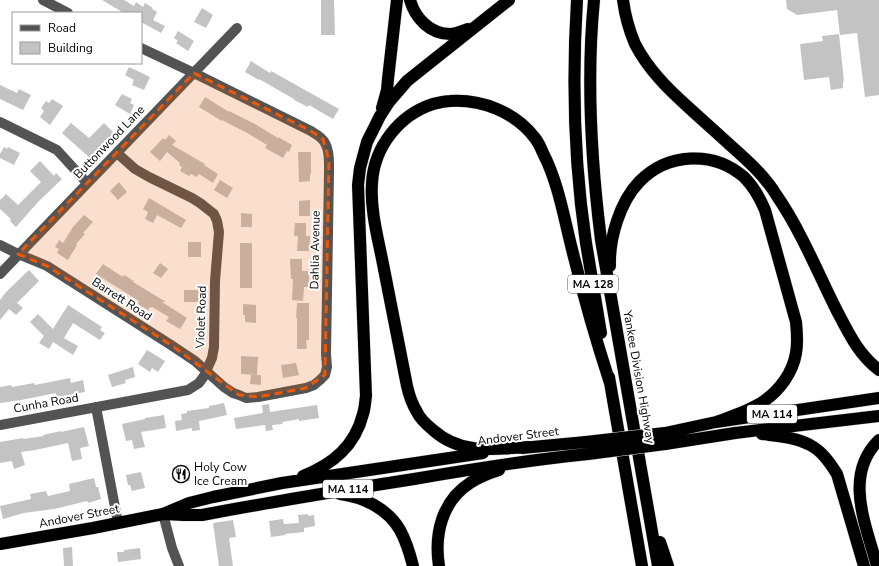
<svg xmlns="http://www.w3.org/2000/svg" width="879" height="566" font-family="'Nunito Sans',sans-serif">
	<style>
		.building { fill: #c3c3c3 }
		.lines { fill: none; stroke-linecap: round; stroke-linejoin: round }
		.highway-casing { stroke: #dbdbdb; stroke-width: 13 }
		.minor { stroke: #535353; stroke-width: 10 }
		.highway { stroke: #000; stroke-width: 12 }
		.highway-bridge-casing { stroke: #dbdbdb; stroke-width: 13; stroke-linecap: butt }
		.highway-bridge { stroke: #000; stroke-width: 12 }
		.marked { fill: #e8590c; fill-opacity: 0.2; stroke: #e8590c; stroke-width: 3; stroke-dasharray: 8 5; stroke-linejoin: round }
		.labels { text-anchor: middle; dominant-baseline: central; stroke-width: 4; stroke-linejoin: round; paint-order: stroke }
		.shield { fill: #fff; stroke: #4c4c4c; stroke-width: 1 }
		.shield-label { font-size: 11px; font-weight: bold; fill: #000 }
		.street-label { font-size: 12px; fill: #000; stroke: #fff }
		.poi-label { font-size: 12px; fill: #000; stroke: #fff; text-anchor: start }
	</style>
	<rect width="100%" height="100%" fill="#fff"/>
	<path class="building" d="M102,0H124L134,6L136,2L143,7L145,3L153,8L152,9L157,12L153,20L165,26L161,33L141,22V13H124Z
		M321,0H334L335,35H321Z
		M786,0H879V95L865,97L857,33L840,35L837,10L797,15L787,9Z
		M202,8L213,15L206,28L194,22Z
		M178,31L194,41L188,51L176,43L178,41L174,38Z
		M839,34L844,81H843V88L831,90L829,77L804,80L800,44L823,41L822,36Z
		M251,61L270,73L271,71L339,109L333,119L309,105L308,107L294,100V99L259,79V80L245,72Z
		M129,67L150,77L144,90L132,85L134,80L125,75Z
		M0,85L17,93L19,89L31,95L23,110L0,99Z
		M122,94L132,99L130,103L134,105L130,114L115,105Z
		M205,97L229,112V111L255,124L278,138V137L292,145L289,152L287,151L283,158L265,148L267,145L249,134L222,120V121L199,107Z
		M52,99L63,106L50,125L40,117L44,111L41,108L46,101L49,103Z
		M71,123L89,138L104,123L114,133L90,158L62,133Z
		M169,135L176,141L172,145L205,164L204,165L218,174L213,183L199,174L197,177L191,174L189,176L180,171L182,167L179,165L180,163L167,152L160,161L150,152L163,138L165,140Z
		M4,147L7,149L8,147L20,153L14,165L0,158V154Z
		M298,152H311V174H310V181L299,182Z
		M40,161L54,176L56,173L62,179L38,202L16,227L10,221L11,219L0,209V200L6,194L18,205L41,182L30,171Z
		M220,180L233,188L227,198L214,190Z
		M119,182L127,192L118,200L110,191Z
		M149,198L186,220L181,228L157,215L153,223L145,219L148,212L143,209Z
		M310,200V216H299V201Z
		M241,213L252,214V227H241Z
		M84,215L93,222L83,233L85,234L76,244L77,245L68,260L57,253L59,249L55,247L59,240L63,243L73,227Z
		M295,223H306V236H310L309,251H297L298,236H294Z
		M188,242H201V257H188Z
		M240,243H252V288H240Z
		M290,259H302V271H309V287H304L303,301L292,300L293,279H291Z
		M160,263L168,269L161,278L153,273Z
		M103,264L123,277L124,275L134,281L133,282L166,302H162L187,318L180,329L166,321L169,317L152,307L151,308L150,307L148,310L138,304L139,301L96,274Z
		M29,270L39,281L17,303L23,308L16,315L9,309L0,320V300L6,292Z
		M184,290H201V302H184Z
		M297,303H309V340H306L307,349H297V318H296Z
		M243,304L256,305V323L245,322V315H243Z
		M68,305L102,327L100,330L105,333L100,340L73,323L64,338L78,346L73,355L53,342L49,349L39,343L44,336L30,322L38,314L53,329Z
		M147,350L165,361L158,372L152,368L150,372L138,364Z
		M241,356L258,357L257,375L241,374Z
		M296,363L299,375L283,378L281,365Z
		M133,367L135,377L125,380L126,383L112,387L108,375Z
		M251,375H261V385L250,384Z
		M70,378L71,383L83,380L85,392L56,397V393L21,400L0,403V387L11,385L12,387L34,383L35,385Z
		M224,403L227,415L199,421L200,430L192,431V428L176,431L175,421L182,420L181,414L187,413V411L209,408V406Z
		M269,404L270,412L317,405L319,418L299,421V419L282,422L283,424L272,425L273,430L266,431L265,425L236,429L234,418L263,413L262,405Z
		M164,415L166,428L141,432L145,447L134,449L132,440L126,441L122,424L145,419V418Z
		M84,427L89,446L80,448L82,459L72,461L68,443L35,450L21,452L25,465L14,469L12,461L0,463V442L23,438V439L44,436L43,435L61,431V432Z
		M187,465L190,481L180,483L179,477L174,478L172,468Z
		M141,472L145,488L132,491L130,485H128L126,475Z
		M94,478L96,487H98L101,499L88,503L87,501L54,509L24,513L3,519L0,506L31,499L30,494L46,491L48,496L70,491L69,484Z
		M308,514V516L314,515L315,526L304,528V532L285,534V535L271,537L269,521L283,519L284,524L299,523L298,515Z
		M233,520L236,537L229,538L233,566H219L213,523Z
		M72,547L73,566H64L63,548Z
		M140,548L141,559L118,562L117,552H124V550Z"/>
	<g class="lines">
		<g class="highway-casing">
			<path id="highway" d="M410,0C415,18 430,34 450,34C456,34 462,31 468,29
				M577,0C572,81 574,163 586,243C591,273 596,303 601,333
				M594,0C586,81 591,160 601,240L658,566
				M623,0C625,15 629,30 635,44C648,69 667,88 687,106C701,119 716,132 730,145C747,160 765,176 777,196C801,231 817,271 836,309C848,332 858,354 879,370
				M382,108L387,90L388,79L397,0
				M610,266C609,238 620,202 639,182C667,153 713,150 744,177C753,186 760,198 765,210L796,322C797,332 798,343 796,353C793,372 780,390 764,401C750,411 732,416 716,422
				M609,377L642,566
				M665,433L716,422L879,398
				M762,434C777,436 796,437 810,445C822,451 830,463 837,474L864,566
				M665,444L735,433L879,416
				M528,447C494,449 461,455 433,430C427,425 420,419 417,412C412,404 409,395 407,386C399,345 391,305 383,264C378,238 370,210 372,183C374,147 399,115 433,104C439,103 444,101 450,101C482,99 515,112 535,138C538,142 541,148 543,153C560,186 565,225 575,261C585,302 597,343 610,383
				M522,448L586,442
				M303,476C333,464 355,446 363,414C365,408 365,402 366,396L358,185L360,168L367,142L380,116L389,102L407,81L417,73L509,0
				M340,494C364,497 388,509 400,530C406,541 410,554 413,566
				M164,514L184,515H202C272,502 343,490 414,479C472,469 529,460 588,454
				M660,542L668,566
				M0,544L93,528L163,514L189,503L213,497L282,483L483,453
				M439,566C434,534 442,501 470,483C479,477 489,473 499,470
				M877,566C866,525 843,475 879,440"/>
		</g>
		<path class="minor" d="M43,0L68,13
			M0,122L57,150L87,183
			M0,245L18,254L47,266L171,345L195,361L224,387L233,393L239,395L246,398L258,397L306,388L314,385L320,380L325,375L327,367L326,354L329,172C329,161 330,146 321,138C318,135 314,133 311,131L194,73L141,48
			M0,274L237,28
			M96,407L118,523
			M0,425L188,390L199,383L204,376L212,358L214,347L215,281L219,232L217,221L214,214L200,203L192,198L149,177L135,169L117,153
			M163,514L172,548L179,566"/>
		<use href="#highway" class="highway"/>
		<g class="highway-bridge-casing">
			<path id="highway-bridge" d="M586,442L665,433
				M588,454L665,444"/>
		</g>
		<use href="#highway-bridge" class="highway-bridge"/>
	</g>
	<path class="marked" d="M194,73L311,131L323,139L329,160L325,375L306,388L258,397L239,395L171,345L47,266L18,254Z"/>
	<defs>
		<g id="restaurant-ring" transform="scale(0.9)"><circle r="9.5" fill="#fff" stroke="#000" stroke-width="1.5"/><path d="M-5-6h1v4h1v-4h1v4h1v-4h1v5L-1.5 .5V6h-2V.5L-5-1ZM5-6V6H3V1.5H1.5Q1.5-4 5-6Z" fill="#000"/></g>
	</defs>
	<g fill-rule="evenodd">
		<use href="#restaurant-ring" x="181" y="474"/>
	</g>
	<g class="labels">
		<g class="shield">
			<rect x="568" y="275" width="50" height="18" rx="3"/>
			<rect x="747" y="405" width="50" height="18" rx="3"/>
			<rect x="323" y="480" width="50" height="18" rx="3"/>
		</g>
		<g class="shield-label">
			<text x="593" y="284">MA 128</text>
			<text x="772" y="414">MA 114</text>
			<text x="348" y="489">MA 114</text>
		</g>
		<g class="street-label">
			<text transform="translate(109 142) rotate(-46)">Buttonwood Lane</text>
			<text transform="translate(315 250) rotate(-89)">Dahlia Avenue</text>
			<text transform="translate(122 299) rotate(33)">Barrett Road</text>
			<text transform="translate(201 317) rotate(-88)">Violet Road</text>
			<text transform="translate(639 377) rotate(80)">Yankee Division Highway</text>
			<text transform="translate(46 403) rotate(-10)">Cunha Road</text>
			<text transform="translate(518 436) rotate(-7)">Andover Street</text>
			<text transform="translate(79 516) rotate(-11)">Andover Street</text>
		</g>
		<g class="poi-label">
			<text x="194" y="467">Holy Cow<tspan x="194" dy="14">Ice Cream</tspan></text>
		</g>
	</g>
	<rect x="12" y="12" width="130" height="52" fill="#ffffff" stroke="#999999"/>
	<rect x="20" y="25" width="20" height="6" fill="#535353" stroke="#999999"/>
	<text x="48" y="32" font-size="12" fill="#000000">Road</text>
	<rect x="20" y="42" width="20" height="12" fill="#c3c3c3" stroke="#999999"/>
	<text x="48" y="52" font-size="12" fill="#000000">Building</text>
</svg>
